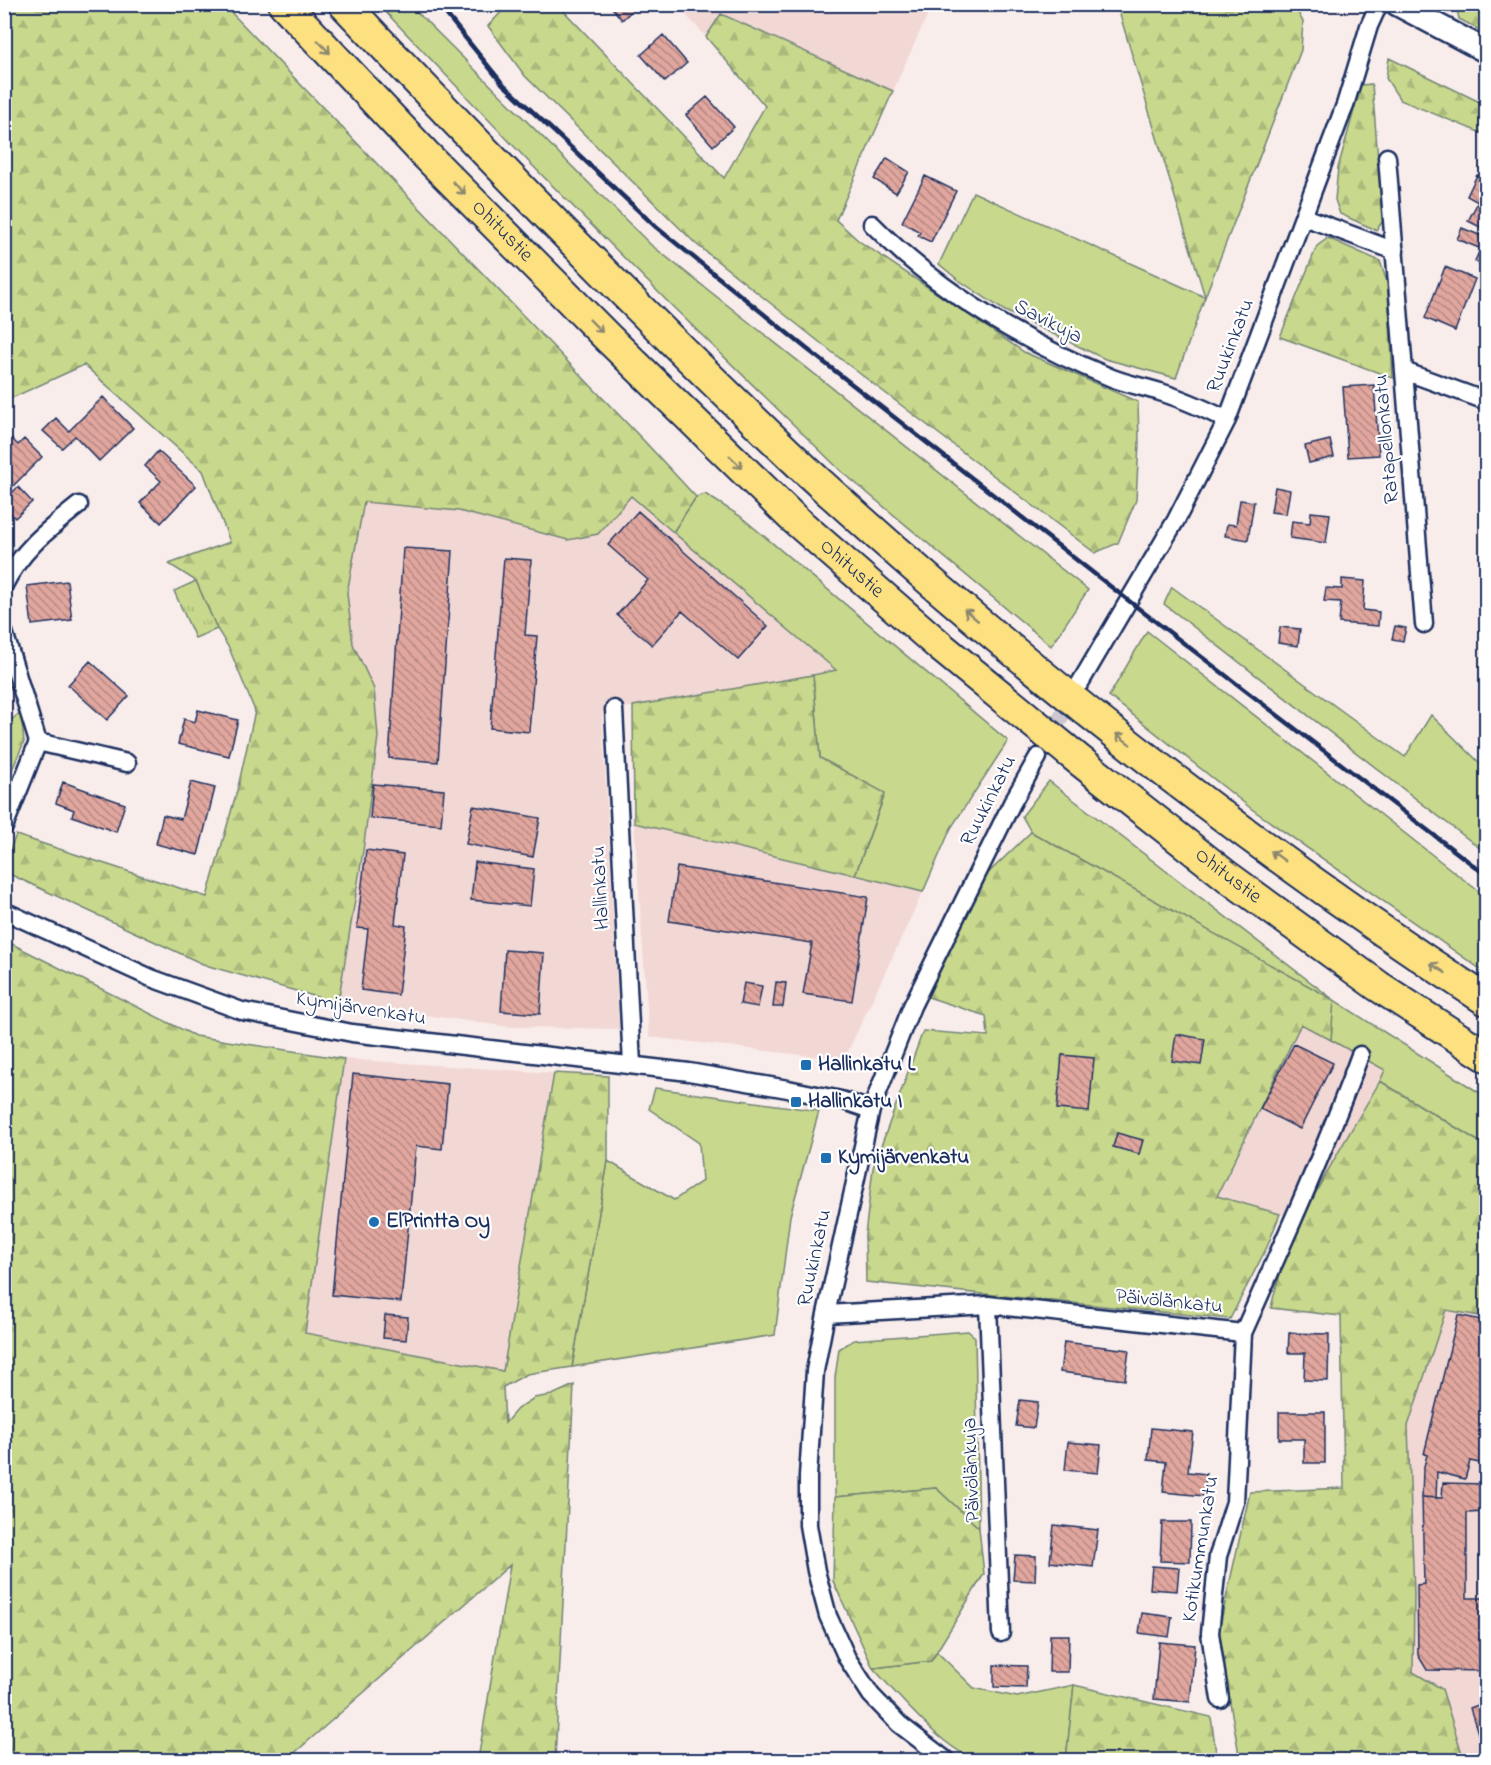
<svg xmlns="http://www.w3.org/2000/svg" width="1491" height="1765" font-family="'Indie Flower',sans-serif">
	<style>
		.built { fill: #f2d8d5 }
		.green { fill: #c8d88c; stroke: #728475; stroke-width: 1.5 }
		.forest { fill: url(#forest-firs); stroke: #728475; stroke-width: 1.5 }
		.park { fill: url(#park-tufts); stroke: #728475; stroke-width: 1.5 }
		.building { fill: url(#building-back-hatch); stroke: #1b2f5e; stroke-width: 1.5 }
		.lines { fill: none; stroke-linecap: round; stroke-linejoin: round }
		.street-tunnel { stroke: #cdc7d0; stroke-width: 16; stroke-dasharray: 16 8; stroke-linecap: butt }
		.street-casing { stroke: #1b2f5e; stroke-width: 21 }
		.secondary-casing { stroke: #1b2f5e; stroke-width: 27 }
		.highway-casing { stroke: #1b2f5e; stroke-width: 34 }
		.street { stroke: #fff; stroke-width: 16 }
		.secondary { stroke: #fff; stroke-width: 22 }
		.highway { stroke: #fde080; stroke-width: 30 }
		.rail { stroke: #1b2f5e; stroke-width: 4.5 }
		.oneway { stroke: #8c886f }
		.poi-dot { fill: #1f6fb2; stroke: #fff; stroke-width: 2 }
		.labels { text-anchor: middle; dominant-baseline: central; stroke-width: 4.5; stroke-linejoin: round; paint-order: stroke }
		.street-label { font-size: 21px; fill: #1b2f5e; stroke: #fff }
		.poi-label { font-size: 21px; font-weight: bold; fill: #1b2f5e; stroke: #fff; text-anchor: start }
	</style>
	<defs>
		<pattern id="forest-firs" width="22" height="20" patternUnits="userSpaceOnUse" patternTransform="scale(1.5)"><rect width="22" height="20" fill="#c8d88c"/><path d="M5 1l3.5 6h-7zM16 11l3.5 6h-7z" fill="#abba7b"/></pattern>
		<pattern id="park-tufts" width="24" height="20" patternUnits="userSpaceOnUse" patternTransform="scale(1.5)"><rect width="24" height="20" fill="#c8d88c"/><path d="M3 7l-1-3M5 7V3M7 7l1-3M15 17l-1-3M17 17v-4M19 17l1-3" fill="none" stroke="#abba7b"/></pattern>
		<pattern id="building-back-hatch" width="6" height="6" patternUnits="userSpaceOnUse" patternTransform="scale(1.5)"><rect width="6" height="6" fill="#e1a79e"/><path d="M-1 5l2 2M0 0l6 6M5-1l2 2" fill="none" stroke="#b68884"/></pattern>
	</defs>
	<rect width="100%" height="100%" fill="#f9edec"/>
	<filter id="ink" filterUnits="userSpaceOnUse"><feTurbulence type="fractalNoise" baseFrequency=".0167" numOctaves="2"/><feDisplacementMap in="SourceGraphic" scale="12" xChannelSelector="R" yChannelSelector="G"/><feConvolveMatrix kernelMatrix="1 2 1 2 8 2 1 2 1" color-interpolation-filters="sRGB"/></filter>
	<g filter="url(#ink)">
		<path class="built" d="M677,5H932L893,91L721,14L706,37Z
			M631,496L836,671L602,712L619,1029L510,1027L338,1003L363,851L374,689L353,644L347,593L364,502L459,511L568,540L598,534Z
			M634,823L923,892L844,1060L649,1037Z
			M1301,1023L1386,1070L1301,1220L1217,1197Z
			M344,1059L554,1073L503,1371L305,1333Z
			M1446,1309L1486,1317V1760H1464L1442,1689L1413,1672L1414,1594L1408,1426Z"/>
		<path class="green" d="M379,5H410L650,244L1088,590L1051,646L841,471L669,303L528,161Z
			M973,192L1205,297L1176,378L1105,359L1005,311L957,279L939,264Z
			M705,494L740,516L1008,741L951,828L923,892L855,875L885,794L820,758L813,675L836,670L673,532L696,497Z
			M1172,587L1405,757L1431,715L1486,769V853L1164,604Z
			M1147,631L1486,897V973L1253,810L1109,696Z
			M1049,781L1334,1000L1486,1097V1146L1380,1081L1385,1070L1331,1040L1333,1000L1031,832L1022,816Z
			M655,1088L819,1111L790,1216L775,1335L572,1367L608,1161L674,1200L702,1181L699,1143L649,1109Z
			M968,1331L975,1337L979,1528L936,1488L835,1497V1378L839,1349L854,1340Z
			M937,1652L974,1688L1017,1697L1074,1685L1066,1760C1040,1760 1005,1764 981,1760C948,1756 896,1693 873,1668L931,1661Z"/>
		<path class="forest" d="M5,5H224L646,443L696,497L673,532L631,496L598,534L568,540L459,511L364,502L347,593L353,644L374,689L378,737L363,851L338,1003L205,965L5,872V861L16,835L207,897L238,787L255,711L229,648L217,629L196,581L169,564L230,542L203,471L84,365L7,400L5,403Z
			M508,5H558L724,178L765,106L706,37L721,14L893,91L836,220L859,241L1024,352L1138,402L1139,443L1136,500L1118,543L1095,553L842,360L696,244L525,76L488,26Z
			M1117,5H1294L1303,22L1301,50L1205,297Z
			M1456,5H1486V33L1459,19Z
			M1389,58L1486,105V135L1400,100L1386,78Z
			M1372,84L1383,221L1376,230L1340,214L1335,200L1338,168L1361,85Z
			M1328,238L1380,261L1388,285L1393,378L1280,337L1317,246Z
			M813,675L820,758L885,793L855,875L634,823L633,706Z
			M21,712L24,742L5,786V725Z
			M1031,832L1334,1000L1331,1040L1301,1024L1217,1196L1280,1214L1267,1247L1230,1319L866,1282L865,1235L873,1168L923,1031L988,1036L986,1016L928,997L984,877Z
			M4,940L195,1036L344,1059L305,1333L503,1371L554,1073L608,1076V1161L572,1367L527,1374L503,1387L505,1423L517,1409L534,1398L552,1395L574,1385L555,1760H478L510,1565L291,1756V1760H5Z
			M1380,1081L1486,1146V1317L1446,1310L1408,1426L1414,1594L1413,1672L1442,1689L1464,1760H1240L1218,1634L1250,1492L1344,1488L1341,1316L1271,1308C1287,1229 1340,1151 1380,1081Z
			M936,1488L979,1528L984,1574L931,1661L873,1668L833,1581L835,1497Z
			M1074,1685L1211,1717L1217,1760H1066Z"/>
		<path class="park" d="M196,581L217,629L195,638L174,591Z"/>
		<path class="building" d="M609,4H639L622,20Z
			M663,35L687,63L665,82L641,55Z
			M707,97L734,127L713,146L686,115Z
			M887,158L909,172L896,193L874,179Z
			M1477,175L1486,179V230L1468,221L1478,202L1467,196Z
			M925,176L956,191L931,242L918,236L920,232L902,222Z
			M1462,228L1484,237L1479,248L1457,239Z
			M1480,250L1486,252V266L1475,261Z
			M1445,267L1475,279L1455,331L1425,318Z
			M1374,385L1379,455L1348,457L1343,387Z
			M103,397L133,428L99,461L75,436L62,448L43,431L56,418L69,431Z
			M8,435L18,445L24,439L42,457L6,493L4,438Z
			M1330,440L1334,457L1309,463L1305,446Z
			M158,451L196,486L161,523L140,503L161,481L145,466Z
			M18,487L32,502L15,518L4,507V500Z
			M1275,487L1290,490L1286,514L1271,512Z
			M1240,500L1254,502L1248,540L1225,536L1227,524L1236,525Z
			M638,511L768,626L738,660L682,611L652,645L617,615L648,580L608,545Z
			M1311,512L1330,514L1326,543L1290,538L1292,521L1310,523Z
			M403,548L453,551L438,762L389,758Z
			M504,558L531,560L525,635L537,636L529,732L490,728Z
			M1342,579L1365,581L1363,610L1379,612L1378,626L1339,623L1341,602L1324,601L1326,588L1342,589Z
			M67,581L72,620L32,625L27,586Z
			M1395,626L1406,628L1403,641L1392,639Z
			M1280,627L1300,629L1298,646L1278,643Z
			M90,661L129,696L107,720L68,685Z
			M198,710L238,720L229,756L178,744L184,719L195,722Z
			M63,782L125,804L116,832L72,816L74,810L56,803Z
			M191,782L215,788L198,855L156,844L163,815L181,819Z
			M373,784L444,790L441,825L370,818Z
			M473,806L540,818L533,857L466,844Z
			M366,850L403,855L395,924L406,926L398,995L361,990L368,929L357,928Z
			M475,862L534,869L530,906L471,900Z
			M677,867L868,897L852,1001L803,994L812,943L669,921Z
			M505,950L544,953L540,1014L501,1011Z
			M776,982L786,983L783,1007H773Z
			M744,983L762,986L758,1007L740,1004Z
			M1176,1034L1205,1039L1201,1065L1172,1061Z
			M1294,1044L1333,1063L1300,1129L1260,1109Z
			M1062,1055L1094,1058L1089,1112L1057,1109Z
			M353,1074L448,1084L442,1149L416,1146L401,1302L332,1295Z
			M1117,1133L1143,1140L1139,1154L1113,1147Z
			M385,1315L408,1317L406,1340L383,1338Z
			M1458,1315L1486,1321V1453L1484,1464L1470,1461L1465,1479L1437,1472L1436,1498L1422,1497L1423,1470L1427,1455L1424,1454Z
			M1289,1333L1329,1334L1328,1381L1304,1380L1305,1353H1288Z
			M1064,1342L1129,1350L1125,1380L1060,1372Z
			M1020,1400L1038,1402L1034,1428L1016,1426Z
			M1279,1412H1325V1463H1304V1439H1279Z
			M1151,1428L1193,1432L1188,1472L1206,1474L1204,1496L1163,1492L1166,1462L1148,1460Z
			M1068,1442L1101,1445L1098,1473L1065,1470Z
			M1443,1483L1486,1484V1512L1467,1513V1598H1485L1486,1671L1427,1670L1418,1655L1417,1585L1424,1584L1422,1497L1442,1498Z
			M1162,1522H1191L1190,1562L1160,1561Z
			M1054,1525L1098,1530L1093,1567L1050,1562Z
			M1015,1555L1036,1556L1035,1581L1013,1580Z
			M1152,1566L1179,1568L1177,1591L1150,1589Z
			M1142,1613L1172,1617L1169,1637L1139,1633Z
			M1050,1635H1069L1068,1672H1049Z
			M1159,1642L1195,1645L1190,1702L1154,1699Z
			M994,1665L1027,1666L1026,1688L994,1687Z
			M1486,1702V1752H1484L1470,1708Z"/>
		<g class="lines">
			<path class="street-tunnel" d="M1046,743L1075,692"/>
			<g class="street-casing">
				<path id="street" d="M1387,157L1424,624
					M1304,217L1395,251
					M872,224C939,292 1023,342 1112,378C1127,384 1144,387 1160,392C1183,399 1205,409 1227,420
					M1404,371L1486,401
					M4,585C22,549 48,530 79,505
					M4,632L38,742L4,827
					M1080,683L1176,520L1227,420L1345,105L1369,26L1379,4
					M614,709L632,1065
					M38,742L127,763
					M4,911L151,978L242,1011L352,1033L689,1072L788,1089L841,1100L871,1110
					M988,1305L1001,1633
					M826,1314L988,1305L1243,1333C1284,1241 1325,1150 1360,1055
					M1220,1699L1210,1633L1218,1556L1235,1502L1243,1333
					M946,1760L899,1724L871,1695L847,1658L828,1616L816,1571L808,1525V1476L815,1371L826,1314L871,1110L912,1006L1012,803L1038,757"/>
			</g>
			<g class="secondary-casing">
				<path id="secondary" d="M1397,4L1486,51"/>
			</g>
			<g class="highway-casing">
				<g id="highway">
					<path id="s1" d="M284,4L425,154L608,338L792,517L941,647L1079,760L1228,877L1378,986L1486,1056"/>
					<path d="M344,4C472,139 601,273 735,402C764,430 793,459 823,486C1030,674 1253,848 1486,1000"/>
				</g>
			</g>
			<use href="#street" class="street"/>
			<use href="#secondary" class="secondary"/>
			<use href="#highway" class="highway"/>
			<path class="rail" d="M438,4L502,83L656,227L807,349L1147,615L1486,875"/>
		</g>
		<defs><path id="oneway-shaft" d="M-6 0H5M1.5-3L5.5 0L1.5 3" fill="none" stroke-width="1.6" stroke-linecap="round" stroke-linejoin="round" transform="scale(1.5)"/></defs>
		<g class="oneway">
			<use href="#oneway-shaft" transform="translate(324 47) rotate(47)"/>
			<use href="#oneway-shaft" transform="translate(459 188) rotate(45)"/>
			<use href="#oneway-shaft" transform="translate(596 326) rotate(45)"/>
			<use href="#oneway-shaft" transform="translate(736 462) rotate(44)"/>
			<use href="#oneway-shaft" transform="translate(971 615) rotate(-140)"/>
			<use href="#oneway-shaft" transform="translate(1123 739) rotate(-143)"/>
			<use href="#oneway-shaft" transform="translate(1278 856) rotate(-144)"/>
			<use href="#oneway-shaft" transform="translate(1438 968) rotate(-147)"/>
		</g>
	</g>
	<g class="poi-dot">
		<rect x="800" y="1059" width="12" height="12" rx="3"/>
		<rect x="790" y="1096" width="12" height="12" rx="3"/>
		<rect x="820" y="1152" width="12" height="12" rx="3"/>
		<circle cx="374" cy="1222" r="6"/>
	</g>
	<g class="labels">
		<g class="street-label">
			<text stroke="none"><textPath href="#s1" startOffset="315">Ohitustie</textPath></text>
			<text transform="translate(1048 322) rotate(27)">Savikuja</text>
			<text transform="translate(1231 346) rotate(-69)">Ruukinkatu</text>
			<text transform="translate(1387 439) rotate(-95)">Ratapellonkatu</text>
			<text stroke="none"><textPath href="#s1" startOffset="801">Ohitustie</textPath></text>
			<text transform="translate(989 801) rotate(-63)">Ruukinkatu</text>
			<text stroke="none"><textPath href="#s1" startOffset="1287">Ohitustie</textPath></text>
			<text transform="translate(601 888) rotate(-93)">Hallinkatu</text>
			<text transform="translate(361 1009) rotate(9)">Kymijärvenkatu</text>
			<text transform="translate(815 1258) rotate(-78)">Ruukinkatu</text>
			<text transform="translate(1169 1302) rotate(6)">Päivölänkatu</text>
			<text transform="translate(972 1470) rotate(-92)">Päivölänkuja</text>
			<text transform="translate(1201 1549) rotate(-81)">Kotikummunkatu</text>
		</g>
		<g class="poi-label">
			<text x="818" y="1065">Hallinkatu L</text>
			<text x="808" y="1102">Hallinkatu I</text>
			<text x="838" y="1158">Kymijärvenkatu</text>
			<text x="386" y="1222">ElPrintta Oy</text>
		</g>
	</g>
	<rect width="1491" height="1765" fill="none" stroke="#fff" stroke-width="24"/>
	<rect x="12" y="12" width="1467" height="1741" fill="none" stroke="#1b2f5e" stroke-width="2" filter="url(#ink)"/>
</svg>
